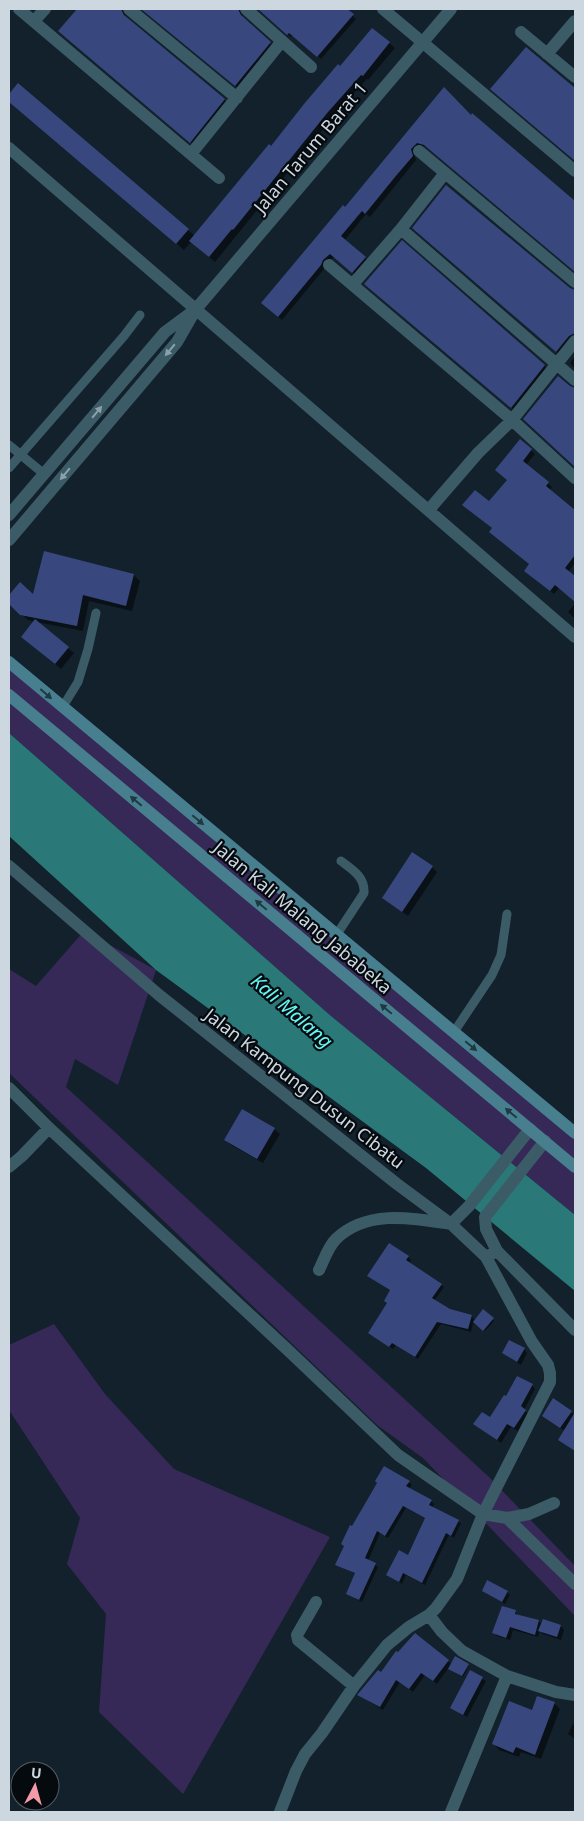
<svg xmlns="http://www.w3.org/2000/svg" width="584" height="1821" font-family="'Noto Sans',sans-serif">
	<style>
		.green { fill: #372957 }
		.water { fill: #2a7978 }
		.shadow { fill: #0007 }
		.building { fill: #38487f }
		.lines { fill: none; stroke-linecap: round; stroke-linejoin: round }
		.service { stroke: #3b5c66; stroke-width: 9 }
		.minor { stroke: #3b5c66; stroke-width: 12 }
		.tertiary { stroke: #3b5c66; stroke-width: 12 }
		.secondary { stroke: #477f8f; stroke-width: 12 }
		.oneway { fill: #8ba0a9 }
		.oneway2 { fill: #1f3942 }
		.labels { text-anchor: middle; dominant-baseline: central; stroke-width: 4.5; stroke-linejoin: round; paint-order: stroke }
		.street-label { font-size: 18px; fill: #cdd7df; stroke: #050a0f }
		.water-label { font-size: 19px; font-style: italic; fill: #65f7f5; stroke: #050a0f }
	</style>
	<rect width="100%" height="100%" fill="#12212c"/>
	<path class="green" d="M9,661L575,1133V1215L331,1016L9,733Z
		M84,931L156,970L118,1085L75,1059L66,1087L489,1477L575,1566V1616L423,1458L377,1425L9,1073V969L36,986Z
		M54,1324L105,1394L174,1469L330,1537L183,1794L99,1712L106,1614L67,1564L80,1518L9,1410V1345Z"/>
	<path class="water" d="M9,733L331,1016L575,1215V1291L426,1168L156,970L9,836Z"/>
	<path class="shadow" d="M78,9H125L124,12L127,19L228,103L194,145L59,31Z
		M143,9H243L241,12L243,19L273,46L239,89Z
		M259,9H345L356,19L321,59L293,35L291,37Z
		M372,29L395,48L368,80L367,79L333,117L215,262L191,242L184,250L9,100V95L18,85L195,236Z
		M527,49L575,90V161L496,92Z
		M444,89L471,116L472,115L575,202V272L429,148L424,146L417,149L414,154L416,160L370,217L366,214L344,241L369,261L356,275L334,257L326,264L324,269L282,320L266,307L345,209Z
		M418,232L575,291V337L560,355Z
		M402,242L548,369L515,411L369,287Z
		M575,356V369L570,363Z
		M573,389H575V466L525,419Z
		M521,441L535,454L526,465L552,487L549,491L575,512V563L568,572L575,578V601L559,588L554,594L529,574L530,565L493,529L468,508L489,503L508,480Z
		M134,575L140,581L132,611L89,601L83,631L36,622L74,653L61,669L28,642L35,622L28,620L9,603V597L21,584L34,596Z
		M575,603V619L568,612Z
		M432,867L437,872L408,916L383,898Z
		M274,1129L280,1134L263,1163L231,1145L225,1139Z
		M408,1257L411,1260L409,1263L444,1287L434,1301L450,1310L471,1316L474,1319L471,1332L441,1324L418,1359L396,1345L393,1349L372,1335L388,1304L391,1291L372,1278Z
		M483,1311L494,1321L485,1331L474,1322Z
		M524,1349L527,1353L521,1365L503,1353Z
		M532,1385L535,1389L524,1410L528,1414L518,1431L511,1427L501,1443L475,1424L490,1419Z
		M571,1412L575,1415L569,1424L575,1428V1451L560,1440L565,1431L547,1419Z
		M409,1482L412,1485L409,1489L431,1501L434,1504L432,1508L461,1523L454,1538L449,1535L425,1585L406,1575L402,1584L388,1575L409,1557L426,1519L406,1508L388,1538L380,1533L368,1561L378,1567L362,1602L347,1594L356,1574L337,1564L352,1527Z
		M483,1591L507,1592L510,1595L505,1604Z
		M515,1611L518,1616L539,1621L542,1625L543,1621L561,1626L564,1630L561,1640L543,1634L540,1631L538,1637L513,1630L510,1640L497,1636L494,1632Z
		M448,1661L452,1665L469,1666L463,1677L449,1667L437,1684L425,1675L413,1692L400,1682L383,1710L359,1695L381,1673Z
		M470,1671L486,1681L467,1717L452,1708Z
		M554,1703L560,1709L541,1759L521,1752L519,1757L499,1750L494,1744L533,1711Z
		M575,1720V1739L568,1734Z"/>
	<path class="building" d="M77,9H121L124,15L225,99L190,143L58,31Z
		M141,9H238L241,15L271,42L235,86Z
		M258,9H347L354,14L317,57L289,33L287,35Z
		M372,28L390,42L363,76L361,75L328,112L233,230L232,229L209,257L189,241L269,144L271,146L304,104L338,64L340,66Z
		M526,47L575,88V161L490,89Z
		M18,83L189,229L176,244L9,102V94Z
		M444,87L471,115L472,113L575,201V272L424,145L417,143L411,149L413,156L395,177L365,214L362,211L341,236L366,257L352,273L330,254L323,260L321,265L278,317L261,303L343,205L345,207Z
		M446,185L570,288L575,290V333L569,336L556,352L412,228Z
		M402,240L545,365L511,408L364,284Z
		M558,376L570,386L575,388V467L523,419Z
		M520,439L532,449L523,461L549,482L546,486L575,510V555L565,568L575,576V602L555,585L550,591L524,571L529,564L489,532L492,528L462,505L475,490L489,501L507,480L495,470Z
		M44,551L134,574L126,606L83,595L77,626L20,615L9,604V595L20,582L33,594Z
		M35,619L69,647L55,664L21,637Z
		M412,852L433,866L402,912L382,898Z
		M242,1109L275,1128L257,1159L224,1140Z
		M389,1243L409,1256L406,1260L442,1284L432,1298L450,1309L472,1315L468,1329L437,1322L415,1357L392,1343L389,1347L368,1333L387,1303L384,1301L390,1290L367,1276Z
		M483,1309L494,1318L483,1331L473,1322Z
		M509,1340L525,1348L517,1362L502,1353Z
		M517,1376L533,1384L521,1406L526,1410L514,1428L507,1424L497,1440L473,1424L482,1412L490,1417L504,1395L506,1396Z
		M553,1398L572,1411L560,1428L542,1416Z
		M575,1412V1451L558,1440Z
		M384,1466L410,1481L406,1486L432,1500L429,1505L459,1520L451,1536L446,1533L422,1583L403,1573L399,1582L386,1575L399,1550L408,1555L425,1518L403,1506L385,1536L377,1531L365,1558L376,1563L359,1600L346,1594L355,1573L335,1565L344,1546L341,1544L350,1525L352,1526L366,1502L377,1483L375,1481Z
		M487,1580L508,1591L502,1602L482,1591Z
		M502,1606L516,1610L515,1614L539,1620L535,1635L510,1627L506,1638L492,1633Z
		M543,1619L561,1625L557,1637L538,1631Z
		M415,1633L449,1660L433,1681L421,1673L409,1689L396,1680L380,1707L357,1695L378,1670L381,1672L396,1651L398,1652Z
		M455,1656L469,1664L462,1676L448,1669Z
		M470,1670L483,1677L463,1715L450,1708Z
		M537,1696L555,1702L535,1755L516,1747L513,1753L492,1744L509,1701L532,1710Z"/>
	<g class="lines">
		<path class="service" d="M9,445L44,474
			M9,468L124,336L140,315
			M62,708L78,682L88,649L96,613
			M337,934L364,893C365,877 353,870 341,861
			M454,1032L492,975L501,955L507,914"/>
		<path class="minor" d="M19,9L219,178
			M129,9L237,98
			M246,9L311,67
			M383,9L575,171
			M34,21L45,9
			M521,32L575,77
			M547,54L575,21
			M9,148L575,637
			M419,151L575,282
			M191,154L282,41
			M401,229L575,380
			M329,265L512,420L575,478
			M353,284L401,229L445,173
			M430,511L433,505L478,453L512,420L575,341
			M9,866L159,995L397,1184L451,1224L486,1257L497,1251L575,1330
			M9,1088L49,1128L290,1352L398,1455L483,1514L507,1518L529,1514L554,1503
			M9,1167L22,1156L49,1128
			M497,1251L486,1229L485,1217L545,1141
			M319,1270C324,1260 328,1247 336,1239C367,1209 413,1218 451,1224L469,1206L530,1129
			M507,1518L575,1584
			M316,1602L297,1635L298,1640L354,1686
			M429,1615L442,1632L462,1651L507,1676L556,1692L575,1695
			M280,1812L296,1771L305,1754L322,1733L354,1686L387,1645L409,1627L429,1615L436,1608L457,1579L483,1514L550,1382V1373L548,1365L532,1342L486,1257
			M451,1812L507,1676"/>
		<path class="tertiary" d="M9,515L165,332L192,312
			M9,540L177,342L196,309L451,9"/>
		<path class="secondary" d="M9,662L575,1133
			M9,695L575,1167"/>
	</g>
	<defs><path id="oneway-solid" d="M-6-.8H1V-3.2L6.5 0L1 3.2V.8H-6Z" transform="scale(1.25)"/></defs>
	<g class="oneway">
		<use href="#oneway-solid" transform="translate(170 350) rotate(130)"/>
		<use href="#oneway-solid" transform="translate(97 412) rotate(-50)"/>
		<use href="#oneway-solid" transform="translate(65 474) rotate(130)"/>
	</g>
	<g class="oneway2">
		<use href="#oneway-solid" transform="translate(46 694) rotate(41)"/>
		<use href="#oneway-solid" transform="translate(136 801) rotate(-140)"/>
		<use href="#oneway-solid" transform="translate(198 820) rotate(40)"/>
		<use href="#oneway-solid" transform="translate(261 905) rotate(-140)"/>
		<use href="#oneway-solid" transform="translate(386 1009) rotate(-140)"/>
		<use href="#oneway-solid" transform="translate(471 1046) rotate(40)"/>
		<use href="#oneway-solid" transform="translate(511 1113) rotate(-140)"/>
	</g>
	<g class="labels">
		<g class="street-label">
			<text transform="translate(310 147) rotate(-50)">Jalan Tarum Barat 1</text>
			<text transform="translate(303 917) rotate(40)">Jalan Kali Malang Jababeka</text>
			<text transform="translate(305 1088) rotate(38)">Jalan Kampung Dusun Cibatu</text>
		</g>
		<g class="water-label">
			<text transform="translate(292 1011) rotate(41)">Kali Malang</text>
		</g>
	</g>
	<rect width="584" height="1821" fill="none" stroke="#cdd7df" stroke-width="20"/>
	<g transform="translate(35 1786) rotate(6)"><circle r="24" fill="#050a0f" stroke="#555c62"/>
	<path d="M0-4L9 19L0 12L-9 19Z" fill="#f49aa6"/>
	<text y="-8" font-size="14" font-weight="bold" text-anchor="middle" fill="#cdd7df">U</text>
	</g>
</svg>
